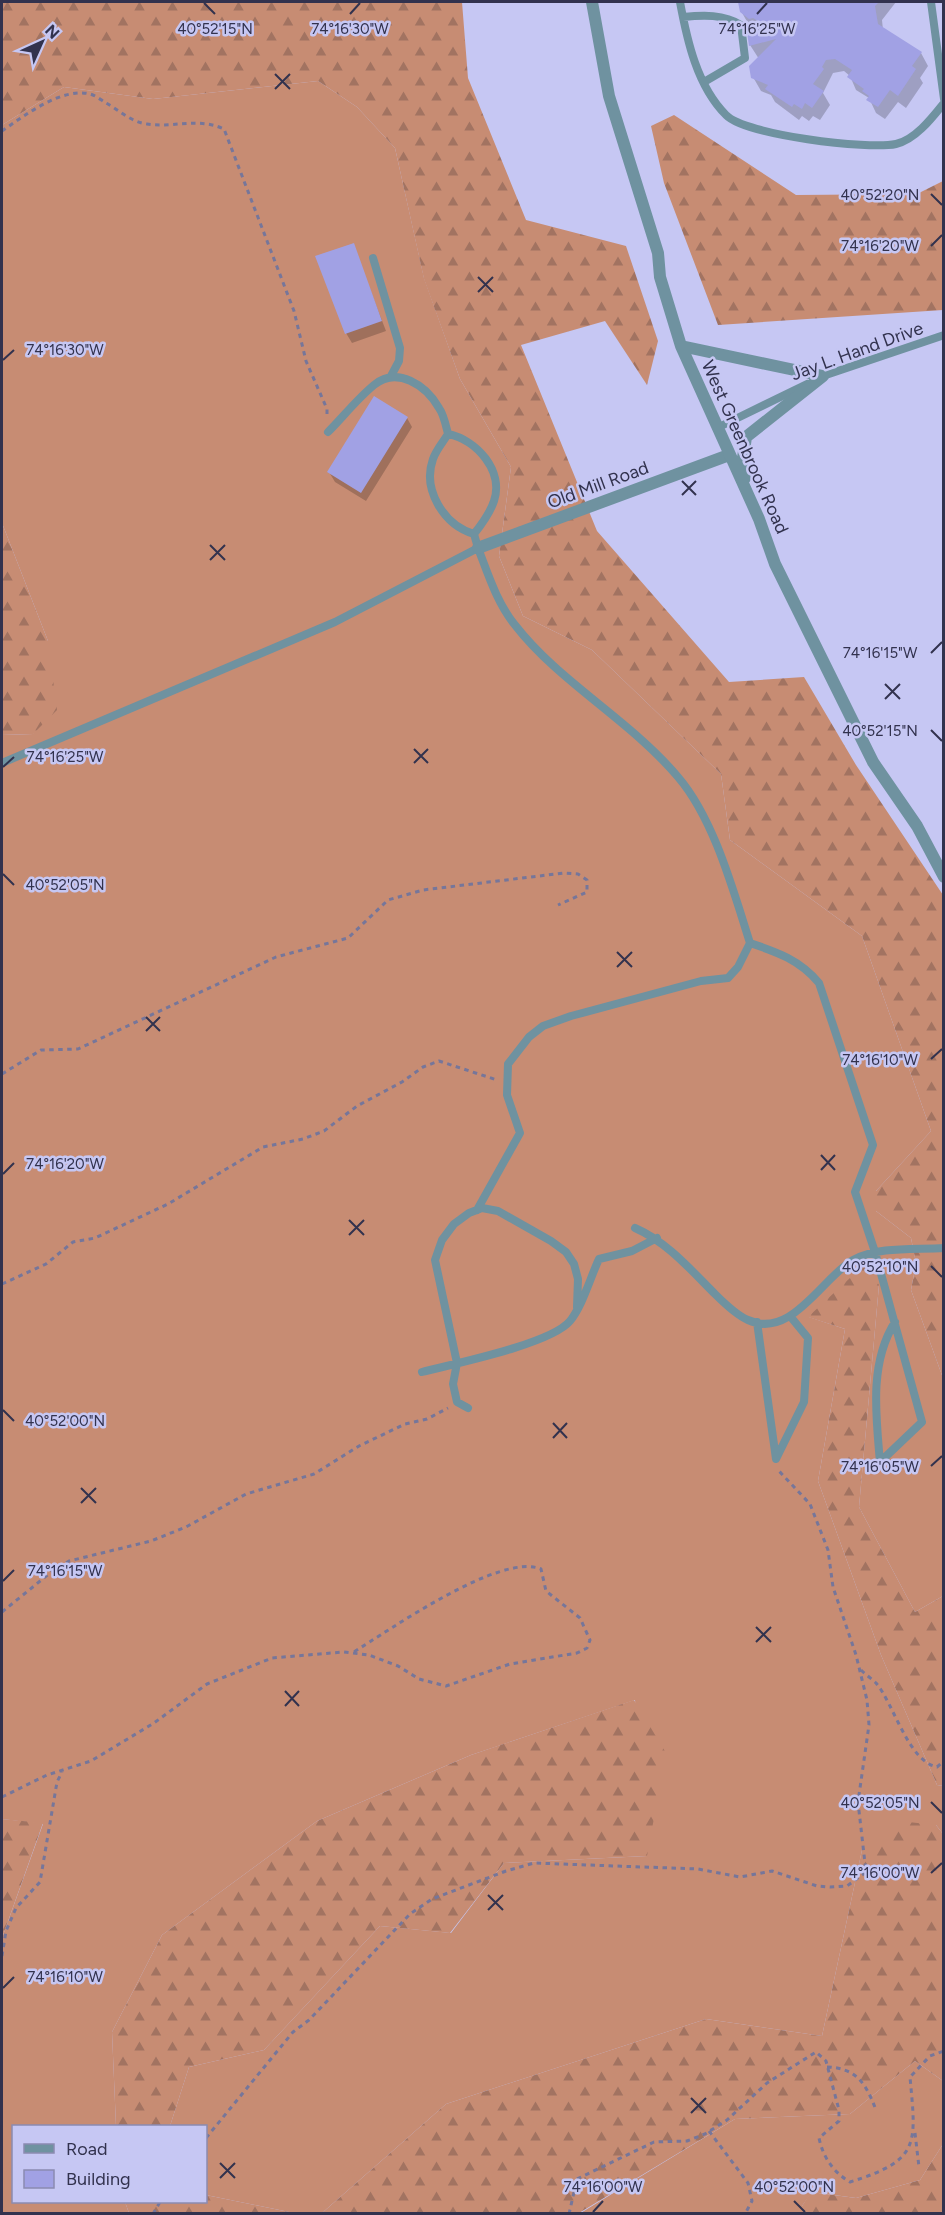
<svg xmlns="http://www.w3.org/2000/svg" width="945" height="2215" font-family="Figtree,sans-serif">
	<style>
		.grass { fill: #c78c73 }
		.forest { fill: url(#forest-firs) }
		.shadow { fill: #0003 }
		.building { fill: #a1a1e4 }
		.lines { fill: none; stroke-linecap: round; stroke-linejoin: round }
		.path { stroke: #76769a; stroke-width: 3; stroke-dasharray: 4.5 4.5; stroke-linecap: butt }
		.service { stroke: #6f92a0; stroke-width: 8 }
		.minor { stroke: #6f92a0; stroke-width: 12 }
		.tertiary { stroke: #6f92a0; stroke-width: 12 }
		.ticks { fill: none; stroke: #32324e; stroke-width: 2 }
		.labels { text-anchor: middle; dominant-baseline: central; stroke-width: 5; stroke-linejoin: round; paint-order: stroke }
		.street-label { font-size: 18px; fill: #32324e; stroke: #c6c7f3 }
		.ticks-label { font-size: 15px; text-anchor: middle; fill: #32324e; stroke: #c6c7f3; stroke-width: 5; stroke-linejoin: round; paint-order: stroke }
	</style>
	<defs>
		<pattern id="forest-firs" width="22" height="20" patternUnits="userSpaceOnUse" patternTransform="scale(1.5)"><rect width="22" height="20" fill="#c78c73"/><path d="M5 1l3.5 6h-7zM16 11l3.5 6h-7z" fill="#a27361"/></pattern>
	</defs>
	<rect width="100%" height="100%" fill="#c6c7f3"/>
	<path class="grass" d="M318,81L357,107L395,148L424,278L460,379L511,467L499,556L523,616L592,650L721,774L730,840L862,936L931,1131L876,1191V1211L911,1238L916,1263L911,1290L943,1378V1596L915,1612L859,1507L879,1285L809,1317L845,1329L818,1481L881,1655L937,1785L943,1786V1834L936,1825L862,1850L822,2036L706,2019L446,2104L322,2213H294L206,2195V2126H170L189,2067L264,2050L380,1926L451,1933L504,1863L647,1856L635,1700L471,1755L317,1821L162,1935L112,2032L116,2126H14V2202H125L129,2213H2V1938L43,1824L2,1819V735L33,734L48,641L2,523V125L64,87L153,99Z
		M915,2061L943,2081V2144L920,2180L856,2198L812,2192L802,2206V2213L579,2214L735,2119L850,2114Z"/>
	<path class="forest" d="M2,2H462L468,78L526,220L626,246L658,341L647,385L605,321L521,345L597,531L729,682L804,677L856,765L943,895V1378L911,1290L916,1263L911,1238L876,1211V1191L931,1131L862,936L730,840L721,774L592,650L523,616L499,556L511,467L460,379L424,279L395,148L357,107L318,81L153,99L64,87L2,125Z
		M674,115L796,195L917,194L943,181V310L718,325L664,183L651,126Z
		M2,523L48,641L57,710L33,734L2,735Z
		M864,1265L879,1285L859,1507L915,1612L943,1596V1786L937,1785L881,1655L818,1481L845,1329L808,1317Z
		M634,1700L666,1753L647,1856L504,1863L450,1933L380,1926L264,2050L189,2067L170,2126H116L112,2032L162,1935L317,1821L471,1755Z
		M2,1819L43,1823L2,1938Z
		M899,1821L936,1825L943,1834V2081L915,2061L850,2114L735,2119L579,2213H322L446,2104L706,2019L822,2036L862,1850Z
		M943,2144V2213H802V2206L811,2192L856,2198L920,2180Z
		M206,2195L294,2213H129L125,2202H206Z"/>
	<path class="shadow" d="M739,2H896L882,20L883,30L921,53L928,66L920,78L923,83L906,108L898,102L885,119L876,113L869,98L856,90L850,76L844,71L833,73L823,93L830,105L820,120L813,116L809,121L802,116L799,120L775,102L771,95L761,91L753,77L759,59L750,45L758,32L749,25L741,11Z
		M353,245L386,331L352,343L346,333Z
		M407,418L412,427L366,501L335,482L329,472Z"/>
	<path class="building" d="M738,2H879L875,6L878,24L922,52L912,66L916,69L898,96L890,90L878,107L866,100L869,96L862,91L864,89L847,77L852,70L835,59L826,60L822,67L824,69L813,84L824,91L812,108L805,103L802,109L794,104L792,107L765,89L768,85L751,78L749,66L776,39L749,46L747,32L775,28L767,22L765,25L753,18L749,19L740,12Z
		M354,243L382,321L345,334L315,256Z
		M374,396L408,417L361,493L327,472Z"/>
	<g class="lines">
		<path class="path" d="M2,131C24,116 61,87 90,94C95,95 101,100 106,103C119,110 131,122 147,124C174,128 198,117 224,129L294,311L306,361L327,409V416
			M2,1074L41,1050L78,1049L276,957L348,938L388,900L423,890L564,873L578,874L587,880V892L558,905
			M2,1284L46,1264L73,1242L95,1238L168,1204L263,1147L303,1139L324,1131L357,1106L402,1082L423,1067L439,1061L497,1080
			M2,1612L50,1573L69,1561L151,1541L186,1527L246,1494L314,1474L359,1446L405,1424L427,1419L448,1408
			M861,1670C866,1675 872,1679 876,1683C894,1704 908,1761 937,1767L944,1761
			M2,1797L47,1775L91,1761L154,1723L207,1684L272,1658L344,1652L369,1655L398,1666L419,1679L446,1686L510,1664L577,1653L587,1648L590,1640L580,1618L546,1591L541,1569C500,1552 390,1630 352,1653
			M2,1956L6,1931L16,1908L40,1882L57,1782L62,1772
			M827,2067C857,2068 866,2084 876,2110
			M709,2131L748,2183L752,2201L745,2214
			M915,2133L919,2167
			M206,2138L293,2032L309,2020L410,1914L432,1899L506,1871L534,1863L698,1869L740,1877L772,1871L817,1886L830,1887L847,1886L866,1872L858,1802L869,1725L867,1700L856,1655L833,1587L828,1550L810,1504L779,1471
			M153,2214L160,2202
			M569,2214L577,2179L654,2142L687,2141L705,2134L727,2120L767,2083L816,2052L826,2061L839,2110V2121L819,2138C823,2157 833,2172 850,2182C921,2160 916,2144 910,2077L930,2056L944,2051"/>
		<path class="service" d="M680,2C687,40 697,86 726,115C745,135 868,150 896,144C915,140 932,118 944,103
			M931,2L944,99
			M683,17C703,15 724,14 741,25L745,58L704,82
			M373,258L400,348L399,361L391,376
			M820,377L944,335
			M717,428L807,384
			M328,432C343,417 357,399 374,385C397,366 426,385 439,408C444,415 446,426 448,434C443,442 436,450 433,459C422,490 444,525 474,534L478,548
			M448,434C477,440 504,471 494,501C490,513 482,524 474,534
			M2,763L335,622L478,548C488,574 497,603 515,625C559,682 630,720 678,777C714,819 733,890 750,943
			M477,1210L520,1133L507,1095L508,1064L529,1037L543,1026L571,1016L701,981L728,978L738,967L750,943C777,952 800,960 819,983L873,1145L855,1192L875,1252L922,1422L880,1462C876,1416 869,1363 895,1322
			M635,1228C667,1242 690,1269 715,1294C724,1303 736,1315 748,1320C791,1340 822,1278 853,1260C879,1246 915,1250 944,1248
			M757,1322L776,1459L804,1402L808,1338L790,1316
			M422,1372C453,1364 551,1344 570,1321C583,1305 590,1278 599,1259L632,1251L657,1238
			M468,1408L457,1402L453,1384L457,1363L435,1260L442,1240L454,1224L469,1213L482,1208L498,1211L551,1241L566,1252L574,1264L578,1279L577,1307"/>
		<path class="minor" d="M478,548L729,455"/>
		<path class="tertiary" d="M592,2L609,96L658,253L660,277L681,346L759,519L775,564L873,762L917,826L944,877
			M681,346L823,376
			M745,478L742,465L746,437L823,376"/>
	</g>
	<path class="ticks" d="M204,3L215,14M350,14L360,3M757,14L767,3M275,74L290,89M275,89L290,74M931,194L942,205M931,246L942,235M478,277L493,292M478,292L493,277M3,360L14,350M682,481L696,495M682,495L696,481M210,545L225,560M210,560L225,545M931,653L942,642M885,684L900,699M885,699L900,684M931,730L942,741M414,749L428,763M414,763L428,749M3,767L14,757M3,874L14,885M617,952L632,967M617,967L632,952M146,1017L160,1031M146,1031L160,1017M931,1059L942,1049M821,1155L835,1170M821,1170L835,1155M3,1174L14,1163M349,1220L364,1235M349,1235L364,1220M931,1266L942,1277M3,1410L14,1421M553,1423L567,1438M553,1438L567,1423M931,1466L942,1456M81,1488L96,1503M81,1503L96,1488M3,1581L14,1570M756,1627L771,1642M756,1642L771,1627M285,1691L299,1706M285,1706L299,1691M931,1802L942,1813M931,1873L942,1863M488,1895L503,1910M488,1910L503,1895M3,1988L14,1977M691,2098L706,2113M691,2113L706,2098M220,2163L235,2178M220,2178L235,2163M794,2201L805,2212M593,2212L603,2201"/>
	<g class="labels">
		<g class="street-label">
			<text transform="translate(857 351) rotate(-20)">Jay L. Hand Drive</text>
			<text transform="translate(745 447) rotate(66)">West Greenbrook Road</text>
			<text transform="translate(598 485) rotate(-20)">Old Mill Road</text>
		</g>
	</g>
	<g class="ticks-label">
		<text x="215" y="34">40°52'15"N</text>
		<text x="350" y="34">74°16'30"W</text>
		<text x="757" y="34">74°16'25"W</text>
		<text x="880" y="200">40°52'20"N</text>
		<text x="880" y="251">74°16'20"W</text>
		<text x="65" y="355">74°16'30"W</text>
		<text x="880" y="658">74°16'15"W</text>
		<text x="880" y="736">40°52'15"N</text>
		<text x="65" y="762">74°16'25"W</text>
		<text x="65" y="890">40°52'05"N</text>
		<text x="880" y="1065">74°16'10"W</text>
		<text x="65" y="1169">74°16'20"W</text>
		<text x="880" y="1272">40°52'10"N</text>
		<text x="65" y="1426">40°52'00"N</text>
		<text x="880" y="1472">74°16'05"W</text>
		<text x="65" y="1576">74°16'15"W</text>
		<text x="880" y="1808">40°52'05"N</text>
		<text x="880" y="1878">74°16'00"W</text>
		<text x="65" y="1982">74°16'10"W</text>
		<text x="603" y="2192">74°16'00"W</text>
		<text x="794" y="2192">40°52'00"N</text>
	</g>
	<rect width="945" height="2215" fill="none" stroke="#32324e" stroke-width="6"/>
	<rect x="12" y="2125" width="195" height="78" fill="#c6c7f3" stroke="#8b8bb1" stroke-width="1.5"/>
	<rect x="24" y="2144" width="30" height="9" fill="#6f92a0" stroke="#8b8bb1" stroke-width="1.5"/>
	<text x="66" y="2155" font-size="18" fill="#32324e">Road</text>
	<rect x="24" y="2170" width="30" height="18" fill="#a1a1e4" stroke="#8b8bb1" stroke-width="1.5"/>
	<text x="66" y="2185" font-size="18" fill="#32324e">Building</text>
	<g transform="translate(42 42) rotate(45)" stroke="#c6c7f3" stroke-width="4.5" paint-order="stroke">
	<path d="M0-4.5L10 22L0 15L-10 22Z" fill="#32324e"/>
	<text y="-9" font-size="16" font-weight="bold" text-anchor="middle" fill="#32324e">N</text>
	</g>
</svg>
